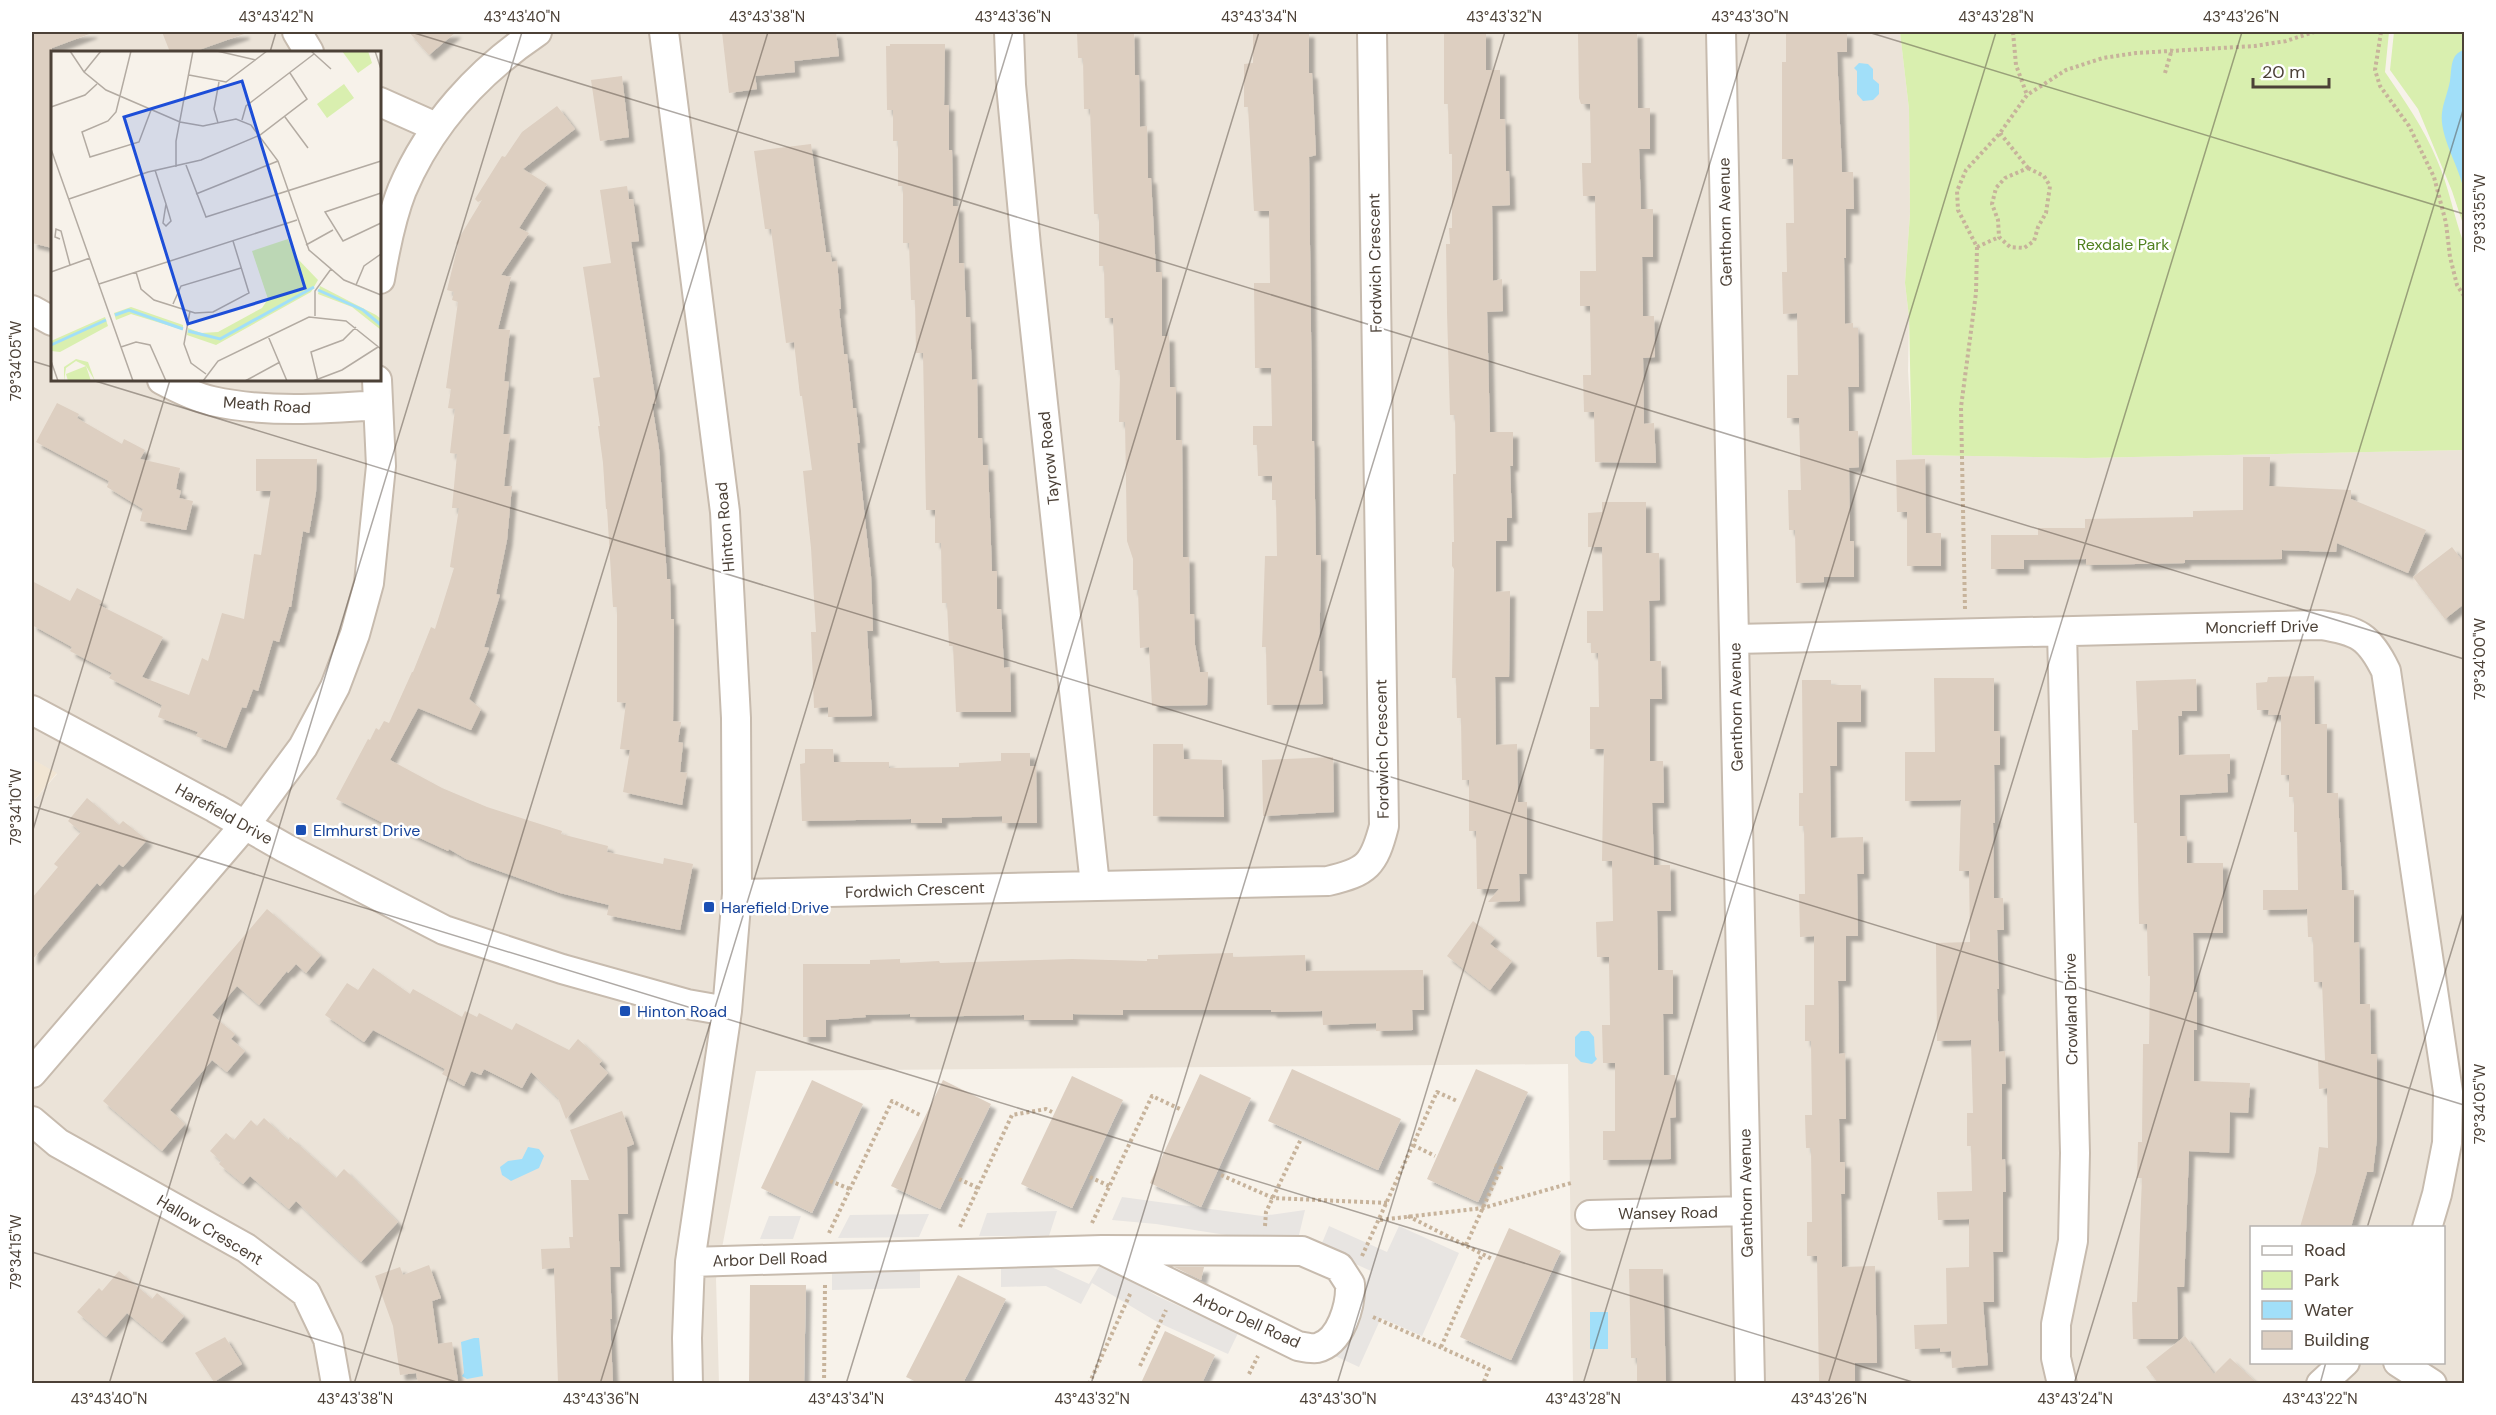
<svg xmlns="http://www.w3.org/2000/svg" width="2496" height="1415" font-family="'DM Sans',sans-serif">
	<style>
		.residential { fill: #ebe3d8; fill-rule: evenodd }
		.education { fill: #f1e5d3 }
		.green { fill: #d9efaf }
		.parking { fill: #e8e5e2 }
		.water { fill: #a1dff9 }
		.building { fill: #ddcfc1; filter: url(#shadow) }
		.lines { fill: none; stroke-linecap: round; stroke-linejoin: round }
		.minor-casing { stroke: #c7bbae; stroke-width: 32 }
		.path { stroke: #c7b39b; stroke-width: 4; stroke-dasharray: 3 3; stroke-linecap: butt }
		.minor { stroke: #fff; stroke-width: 28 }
		.ticks { fill: none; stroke: #4c4137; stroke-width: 1.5; stroke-opacity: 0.45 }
		.transit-dot { fill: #1a4fb4; stroke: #fff; stroke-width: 2 }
		.labels { text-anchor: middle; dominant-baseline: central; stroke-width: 5; stroke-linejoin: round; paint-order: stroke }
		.street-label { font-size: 16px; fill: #4c4137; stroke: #fff }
		.park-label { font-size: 16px; fill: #508120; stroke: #fff }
		.transit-label { font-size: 16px; fill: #164399; stroke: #fff; text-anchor: start }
		.inset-river { fill: none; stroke: #a1dff9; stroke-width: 3 }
		.inset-road { fill: none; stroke: #b3aba2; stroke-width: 1.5 }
		.view { fill: #1d4ed8; fill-opacity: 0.15; stroke: #1d4ed8; stroke-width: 3 }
		.inset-edge { fill: none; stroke: #4c4137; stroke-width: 3 }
		.neatline { fill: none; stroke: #4c4137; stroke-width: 2 }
		.ticks-label { font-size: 15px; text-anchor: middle; fill: #4c4137 }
	</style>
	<defs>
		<filter id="shadow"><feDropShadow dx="5.5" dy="5.5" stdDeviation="1.5" flood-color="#0004"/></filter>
	</defs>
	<rect width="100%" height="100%" fill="#f7f2ea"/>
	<path class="residential" d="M32,32H1900L1909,109L1910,214L1905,283L1909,317L1908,371L1913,455L2086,458L2464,450V1383H1573L1568,1064L756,1071L716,1279L719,1383H32V803L57,774L32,759ZM52,52H380V380H52ZM2252,1228H2444V1362H2252Z"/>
	<path class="education" d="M32,759L57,773L32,803Z"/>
	<path class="green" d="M1900,32H2389L2385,72C2404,100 2424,128 2437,160C2449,187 2454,217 2464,244V450L2086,458L1912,455L1909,317L1905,283L1910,214L1909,109Z
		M2394,32H2464V227L2452,191L2418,109L2390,70Z"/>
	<path class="parking" d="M1122,1197L1262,1216L1305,1210L1299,1235L1258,1240L1156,1224L1112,1220Z
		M1057,1211L1049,1236H979L987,1213Z
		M929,1214L919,1237L838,1238L850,1215Z
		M769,1216H801L793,1239H760Z
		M1329,1226L1387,1252L1399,1226L1459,1253L1422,1336L1381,1318L1359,1367L1333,1355L1371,1271L1320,1248Z
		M1101,1263L1157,1296L1238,1333L1228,1354L1159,1323L1092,1283L1081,1304L1046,1286L1001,1287V1264H1045L1089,1284Z
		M920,1267V1288L832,1290V1268Z"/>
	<path class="water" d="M2464,50V191C2460,168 2439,136 2442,113C2443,103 2448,92 2450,81C2452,68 2450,54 2464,50Z
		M1859,63L1868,64L1873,69V79L1879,84V94L1873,100L1863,101L1857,94V71L1854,68Z
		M1581,1031H1589L1594,1037L1595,1056L1597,1059L1592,1064L1581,1062L1575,1056V1037Z
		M528,1147L539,1149L544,1156L539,1168L511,1181L502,1175L500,1167L508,1161L522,1159Z
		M1590,1312H1608V1349H1590Z
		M474,1338H479L483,1376L467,1379L462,1376L464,1373L461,1342Z"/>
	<path class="building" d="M32,32H92V33L52,48V248L32,243Z
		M162,32H244V34L193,52H170Z
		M409,32H456L429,55Z
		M722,32H836L839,56L794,61L795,72L755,76L757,89L729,93Z
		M1077,32H1134L1135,75H1139L1140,127L1147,126L1148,178H1151L1156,272H1162V336H1169L1170,387H1176V440H1182L1183,557H1189L1190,614H1194L1195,645L1200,672H1208L1207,705L1152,706L1149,647L1140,648L1138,590H1133V559L1127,541L1125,422H1119L1120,370H1115L1113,318H1105L1104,266H1099V214H1094L1090,109H1084L1083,58H1078Z
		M1253,32H1309V73H1312L1316,155L1309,157L1312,418V441H1314L1316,555H1321L1319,671H1322L1323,704L1267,705L1266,647H1262L1265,556H1277L1276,500H1272V476H1258L1257,445H1253V426H1272L1271,368H1255L1254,283H1270L1269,211H1254L1248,107H1244V64L1253,63Z
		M1444,32H1486V70H1500V119H1505L1506,171H1509L1510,205L1492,206L1493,281L1502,279L1503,311L1487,312L1490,432H1513V466H1510L1512,518H1507V541H1496V592L1510,591L1509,677H1495L1496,745L1517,744L1518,802H1527V874H1519L1520,901L1488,902L1499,889H1477L1476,831H1469V780H1462L1461,718H1457L1456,678H1452L1454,569L1452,566V542H1454L1453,474H1456L1455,415H1450L1447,312L1446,244H1450L1449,228H1452V154H1449L1448,104H1444Z
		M1578,32H1637L1638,108H1650V149H1639L1641,209H1653V257H1642L1643,316H1654L1655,357L1643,358L1644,424L1654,423L1656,463L1595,462L1594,412H1584L1583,375H1591L1590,306H1580V271H1596L1595,196H1583L1582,163H1591L1590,104H1581L1579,98Z
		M1786,32H1847V52H1837L1842,172H1853L1854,209H1846V258H1844L1845,324L1853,323V328H1858L1859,387H1848L1849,431H1858L1859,467L1849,468L1850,541H1854V577H1824V582L1796,583L1795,530H1789L1788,490H1801L1799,418H1787V375H1798L1797,313L1783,314L1782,272H1787L1786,223H1794L1793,159H1782V62H1786Z
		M890,44H945L944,105H949V150H952L953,206H958L959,263H964L966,317H970L972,380L977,379L978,438H982L983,465H988L992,571H997V609H1001L1004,668L1010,667L1011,712H956L953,646H949L947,603H942L941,543H935V510H926L923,353H916L915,300H911L909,243H903V186H898V141H893V110H887L886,46H890Z
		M622,76L629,137L600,141L591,80Z
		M557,106L575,129L523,169L547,184L519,228L529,233L501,275L511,277L498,329L510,330L504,381L509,382L503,434H510L504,486H512L507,540L496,594L500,595L484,647L489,648L469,699L481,709L471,730L418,708L390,760L442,788L487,807L562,831L561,834L608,846L607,852L663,864L664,858L693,864L680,930L607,915L609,905L560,893L466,859L449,849L448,851L396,827L395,829L336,799L368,739L370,740L376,728L379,730L384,721L389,723L412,672H413L431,627L435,629L454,568L450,567L459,508H452L457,454L450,453L455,409L448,408L451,389L446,388L458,302L452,300L454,292L447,290L458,245L456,243L482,200L478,202L475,199L502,156L505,157L522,132Z
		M811,144L826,252H830L832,262L837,261L841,309H839L844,354H847L853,408H856L860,443H857L871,576L873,631H867L872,716L828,717V707L814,708L811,632H816L811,548L803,471L812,470L802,396H800L794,342L786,343L771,229H765L754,151Z
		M627,186L629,199H633L639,241L631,242L656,403L652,404L659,449L667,579H670L671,619H674L673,721L681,722L678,742L683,743L680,772L687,773L682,805L623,792L630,750L620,749L626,703L617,702V607H613L607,509H606L603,463L598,426H600L593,378L600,377L583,267L611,263L600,190Z
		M57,403L79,414L77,418L122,444L124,439L145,450L140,459L180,468L176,489L181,491L179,498L193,501L186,530L140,521L143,509L107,487L109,481L36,442Z
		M2243,457H2270L2269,486L2351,490V499L2426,530L2408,573L2337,543L2336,552L2282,550V559L2185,560V563L2086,565V559L2024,560V569H1991V535H2038V528H2085V519L2193,517V511L2243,510Z
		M256,459H317L316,492L309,533L303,531L291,607H289L279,642L273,640L258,691L253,689L246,708L242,707L226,748L196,736L198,732L158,717L162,705L109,678L112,673L70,651L72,647L32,625V581L70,601L77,588L102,601L99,605L163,637L142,677L189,695L202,658L208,661L222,613L244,619L254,554L261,555L271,491H256Z
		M1925,459L1926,533H1941V566H1907V512H1897L1896,460Z
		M1602,502H1646V553H1659L1660,600L1649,601L1650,661H1661L1662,699H1650V761H1663L1664,803H1652L1654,865H1670L1671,911H1657L1658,970H1673V1014H1663L1664,1075H1675L1676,1117L1670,1118L1671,1159L1603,1160V1131H1615V1063H1603L1602,1025H1610L1609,957H1597L1596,922L1613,921L1612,861H1602L1604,749H1590V707H1599L1598,653H1591V643H1587V611H1603L1602,547H1588V513L1602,512Z
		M2452,547L2464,563V604L2445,619L2413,577Z
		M2314,676L2315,724H2327V793H2338L2342,890H2354V943L2359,942L2360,1004H2370L2371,1054H2377V1138L2373,1172H2367L2351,1227H2300L2316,1172L2319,1147L2328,1148L2327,1088L2319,1089L2318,1060H2325L2322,982H2314L2313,937H2308L2307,909L2263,910V890H2298L2297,832H2294V797H2289V775H2281V715H2268L2269,710H2257L2256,683L2267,682L2268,677Z
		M1934,678H1994V731H2000V765H1994L1995,823H1993L1994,898H2003L2004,930H1997L1999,989H1997L1999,1052L2005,1051L2006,1084H2002V1160L2005,1159L2006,1192H2003V1252H1993L1994,1302H1983L1988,1365L1952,1368L1951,1351L1940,1352V1348L1915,1349L1914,1325L1947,1324L1946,1268L1969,1267V1219L1938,1220L1937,1192L1972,1191L1971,1146H1967V1113H1973L1971,1040L1937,1041L1936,943L1970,942L1969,871H1959L1961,800L1905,801V752H1935Z
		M2196,679L2197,711H2182V716H2178L2179,755L2230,754V774H2227L2228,792L2180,795V836H2187V863H2223V933H2193L2194,992H2197V1030H2194V1081L2250,1083L2248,1113L2230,1112L2229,1153L2189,1151L2184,1287H2177L2178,1339H2133L2132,1302H2137L2142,1178H2137L2138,1142H2142L2143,1044H2149L2150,976H2148L2147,924H2139L2137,823H2134L2132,730H2138L2136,681Z
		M1802,680H1831V685H1861V722H1837V766H1830L1831,838L1863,837L1864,874H1857L1858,936H1846V981H1838L1839,1054L1845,1053L1846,1119H1839L1840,1162H1845V1194H1841L1842,1267L1875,1266L1877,1363H1855V1383H1819L1817,1256H1807V1222H1812L1811,1148H1806L1805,1115H1812L1811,1041H1805V1005H1814V936L1800,937L1799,894H1805L1804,826H1799V793H1803Z
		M1153,744H1183L1184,759L1222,760L1224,817L1153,816Z
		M805,749H833L834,762H889V768L959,767V763L1001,761V753H1030V766H1036L1037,823H1002V816L942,818V823H911V819L802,821L800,764L805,763Z
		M1333,757L1334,812L1263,816L1262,760Z
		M87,798L119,825L123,821L147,840L123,867L119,864L100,886L97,883L32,960V898L58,867L54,864L81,832L68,821Z
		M267,909L321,955L306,973L296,964L288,973L287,971L259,1005L237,986L212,1015L235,1034L231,1039L245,1051L227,1072L212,1060L170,1110L185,1124L162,1151L103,1101Z
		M1473,921L1495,938L1490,944L1512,961L1490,990L1447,956Z
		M1233,953V957L1305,955L1306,971L1423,970L1424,1010H1412L1413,1030L1376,1031V1023L1323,1025L1322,1011L1271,1012V1010H1123V1015L1073,1014V1020H1024V1015L910,1017V1014L865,1015L866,1017L826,1020V1037H803V964H870V960L900,959V963L939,961L940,963L1072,959L1147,961V959H1158V955Z
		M373,968L410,994L413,989L462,1017L465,1011L477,1017L479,1013L512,1030L516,1023L569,1050L578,1039L602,1061L599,1064L608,1073L566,1119L558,1098L531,1072L522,1088L484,1069L481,1075L471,1071L464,1086L442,1074L445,1069L373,1030L364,1042L325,1015L347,983L358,990Z
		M1292,1069L1401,1119L1378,1170L1268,1121Z
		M1476,1069L1528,1092L1478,1202L1427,1179Z
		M1200,1074L1251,1098L1201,1207L1150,1183Z
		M1072,1076L1123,1100L1072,1208L1021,1184Z
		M812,1080L863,1104L812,1213L761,1188Z
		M943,1080L991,1104L940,1209L891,1186Z
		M622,1111L634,1144L627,1147L628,1214H618L620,1267H610L612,1319H610L613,1383H558L554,1268L542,1269L541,1249L570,1248L569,1237H573L571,1180H589L570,1130Z
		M264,1118L288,1140L290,1137L336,1178L344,1169L398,1222L361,1262L296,1201L289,1209L250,1176L243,1184L219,1164L221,1161L210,1151L226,1133L234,1140L251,1120L257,1126Z
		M1509,1228L1561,1251L1511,1360L1460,1337Z
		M429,1265L441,1298L432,1301L438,1344L452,1342L458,1381H455V1383H418L416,1373L400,1375L393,1326L375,1276L400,1267L403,1275Z
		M1174,1267H1204L1201,1280Z
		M1629,1269H1663L1666,1383H1637V1358H1631Z
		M119,1271L152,1299L157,1293L184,1316L162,1342L127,1313L106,1337L77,1312L99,1288L102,1291Z
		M958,1275L1006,1299L963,1383H919L906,1377Z
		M750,1285H806L804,1383H749Z
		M1165,1331L1215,1355L1202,1383H1141Z
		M2185,1336L2214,1374L2230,1358L2257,1383H2158L2146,1367Z
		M225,1337L242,1364L214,1382L195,1353Z"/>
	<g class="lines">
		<g class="minor-casing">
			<path id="minor" d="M297,32L309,52
				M664,32L725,512L736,718L737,894L727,1011L690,1262L687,1338L688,1384
				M1009,32L1011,85L1026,246L1095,885
				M1721,32L1750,1384
				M380,102L436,127
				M380,279C385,249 391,218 402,190C430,124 479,71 537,32
				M32,310L52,321
				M162,380C177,388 195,397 212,401C265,413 324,409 378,405
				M2062,632L2075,1153L2073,1241L2056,1324V1358L2062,1384
				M1734,639L2321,625C2358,631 2369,636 2386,671L2448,1092L2447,1143L2437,1194L2427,1228
				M32,710L215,808L285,848L444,930L562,969L687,1004L727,1011
				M737,894L1328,881C1367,872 1374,865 1384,826L1372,32
				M32,1073L246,824L303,747L335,687L355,634L369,583L381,466L377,380
				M32,1121L58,1143L246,1248L306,1293L328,1339L336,1384
				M1590,1215L1746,1211
				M690,1262L1102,1250L1302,1251L1339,1267L1350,1284C1351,1305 1341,1342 1317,1348C1312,1349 1303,1347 1298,1346L1102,1250
				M2398,1362L2432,1384
				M2321,1384L2345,1362"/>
		</g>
		<path class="path" d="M2013,32L2016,65L2027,95
			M2381,32L2375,70L2380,86L2409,126L2434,177L2446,223L2450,257L2457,285L2464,296
			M2165,73L2172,49
			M2000,133L2028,168
			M2028,168L2044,176L2050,186L2046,213L2038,227L2034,241L2024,248L2010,247L1999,237L1998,220L1992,204L1996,188L2005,178Z
			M1977,247L1999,237
			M1965,609L1961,407L1976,293L1977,247L1958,210L1957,191L1966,170L2000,133L2027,95L2066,70L2103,58L2136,53L2255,46L2286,41L2314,32
			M1413,1145L1435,1156
			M1221,1175L1273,1198L1387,1203
			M1090,1177L1109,1186
			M959,1179L978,1188
			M830,1181L850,1189
			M1408,1216L1492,1259
			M1380,1220L1483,1208L1571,1183
			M1092,1223L1152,1096L1182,1110
			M1265,1226L1266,1212L1301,1139
			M960,1227L1012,1115L1046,1109L1052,1112
			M829,1233L892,1101L920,1115
			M1466,1245L1501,1168L1495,1165
			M1362,1256L1437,1092L1457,1101
			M1373,1317L1489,1369L1483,1384
			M1441,1347L1482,1254
			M1140,1366L1166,1310
			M1249,1374L1258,1356
			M824,1384L825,1285
			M1089,1384L1131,1292"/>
		<use href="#minor" class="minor"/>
	</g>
	<path class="ticks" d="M411,32L2464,659M1868,32L2464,214M270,52L276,32M32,361L52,367M92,380L2464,1105M32,806L1919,1384M32,833L170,380M2367,1228L2464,910M32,1252L463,1384M109,1384L522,32M354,1384L768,32M600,1384L1013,32M846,1384L1259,32M1091,1384L1505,32M1337,1384L1750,32M1583,1384L1996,32M1828,1384L2242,32M2074,1384L2464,107M2320,1384L2326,1362"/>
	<g class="transit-dot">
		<rect x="295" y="824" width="12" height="12" rx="3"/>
		<rect x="703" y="901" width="12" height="12" rx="3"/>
		<rect x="619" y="1005" width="12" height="12" rx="3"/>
	</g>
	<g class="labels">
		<g class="street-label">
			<text transform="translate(1725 222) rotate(-91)">Genthorn Avenue</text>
			<text transform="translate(1375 263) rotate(-91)">Fordwich Crescent</text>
			<text transform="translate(267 405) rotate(4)">Meath Road</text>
			<text transform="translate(1049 458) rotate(-96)">Tayrow Road</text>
			<text transform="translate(725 527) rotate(-95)">Hinton Road</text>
			<text transform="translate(2262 627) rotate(-1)">Moncrieff Drive</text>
			<text transform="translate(1736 707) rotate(-91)">Genthorn Avenue</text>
			<text transform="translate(1382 749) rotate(-91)">Fordwich Crescent</text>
			<text transform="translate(224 814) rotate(29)">Harefield Drive</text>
			<text transform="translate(915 890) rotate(-2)">Fordwich Crescent</text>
			<text transform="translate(2071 1009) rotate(-91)">Crowland Drive</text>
			<text transform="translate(1746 1193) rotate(-91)">Genthorn Avenue</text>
			<text transform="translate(1668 1213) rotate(-1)">Wansey Road</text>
			<text transform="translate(210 1230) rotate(31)">Hallow Crescent</text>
			<text transform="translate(770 1259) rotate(-2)">Arbor Dell Road</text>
			<text transform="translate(1247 1320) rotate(24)">Arbor Dell Road</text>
		</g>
		<g class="park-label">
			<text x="2123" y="244">Rexdale Park</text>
		</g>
		<g class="transit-label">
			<text x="313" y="830">Elmhurst Drive</text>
			<text x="721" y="907">Harefield Drive</text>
			<text x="637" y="1011">Hinton Road</text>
		</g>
	</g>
	<g transform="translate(51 51)">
		<rect width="330" height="330" fill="#f7f2ea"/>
		<path d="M291,0H317L321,12L307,22ZM293,33L303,47L276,67L266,53ZM237,188L243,204L267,229L260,241L165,294L136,284L137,277L150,282L167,281L211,257L217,248L201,200ZM269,235L325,264L330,268V279L301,256L267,243ZM80,256L132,274V279L80,263L65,269L63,262ZM54,266L57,275L9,301L0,300V290ZM25,308L37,311L44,330L35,315L40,330H17L15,323L35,315L25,310L15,317L13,330V316Z" fill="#d9efaf"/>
		<path class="inset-river" d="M267,239L312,259L330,274M64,264L78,259L132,278M137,280L169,288L263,236M0,294L55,269"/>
		<path class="inset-road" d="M19,0L33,21L55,39L129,71L152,75L185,68L200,74L227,110L258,199L293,229L330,244M80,0L65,61L57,70L31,81L39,106L88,91L100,59M166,0L205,9M260,0L280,18M324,0L330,18M33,21L50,0M138,24L175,31L216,0M0,56L34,44L46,33M234,66L257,97M191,69L195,55L263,3M167,72L163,58L168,31M0,98L82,330M135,114L155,166L330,110M125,116V90L142,0M104,119L115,153L120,170L115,175L112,172L115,153M330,142L274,161L292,190L330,172M145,143L227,110M18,148L97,121L150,109L209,84L256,48L239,22M9,188L4,186L5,178L10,180L19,214M255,194L282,179M0,221L39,207M85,221L90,238L103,249L144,262L162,261L198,242L182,190M48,233L246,169M305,234L313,215L330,203M122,253L130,235L190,217M139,260L133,293L140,312L155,323M264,265V240L280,218M217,285L236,330M70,296L85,291L99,294L115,330M0,310L7,330M152,330L167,310L258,266L295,270L330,298M194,330L229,311M262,330L291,319L327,296M267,330L260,301L292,289L305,276"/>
		<path class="view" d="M191,30L254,237L137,273L73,66Z"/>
		<rect width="330" height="330" class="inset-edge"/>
	</g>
	<rect width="2496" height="1415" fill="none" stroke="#ffffff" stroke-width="66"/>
	<rect x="2250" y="1226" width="195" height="138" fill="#ffffff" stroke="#b7b3af" stroke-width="1.5"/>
	<rect x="2262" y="1246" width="30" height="9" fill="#ffffff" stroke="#b7b3af" stroke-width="1.5"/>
	<text x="2304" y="1256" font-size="18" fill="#4c4137">Road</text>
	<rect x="2262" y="1271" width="30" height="18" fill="#d9efaf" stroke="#b7b3af" stroke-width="1.5"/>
	<text x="2304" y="1286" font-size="18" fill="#4c4137">Park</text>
	<rect x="2262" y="1301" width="30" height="18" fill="#a1dff9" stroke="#b7b3af" stroke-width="1.5"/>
	<text x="2304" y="1316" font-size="18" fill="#4c4137">Water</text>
	<rect x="2262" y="1331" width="30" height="18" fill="#ddcfc1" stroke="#b7b3af" stroke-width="1.5"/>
	<text x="2304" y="1346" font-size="18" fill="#4c4137">Building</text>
	<path d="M2253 78v9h76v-9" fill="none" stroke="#4c4137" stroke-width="3"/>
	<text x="2262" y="78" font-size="18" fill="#4c4137" stroke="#ffffff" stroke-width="4.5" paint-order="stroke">20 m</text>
	<rect x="33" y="33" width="2430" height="1349" class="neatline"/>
	<g class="ticks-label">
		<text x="276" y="22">43°43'42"N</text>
		<text x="522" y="22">43°43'40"N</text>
		<text x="767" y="22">43°43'38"N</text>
		<text x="1013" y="22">43°43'36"N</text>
		<text x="1259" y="22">43°43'34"N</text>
		<text x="1504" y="22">43°43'32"N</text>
		<text x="1750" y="22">43°43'30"N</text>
		<text x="1996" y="22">43°43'28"N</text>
		<text x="2241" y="22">43°43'26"N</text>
		<text transform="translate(2480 213) rotate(-90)" y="5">79°33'55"W</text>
		<text transform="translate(16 361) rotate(-90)" y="5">79°34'05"W</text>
		<text transform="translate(2480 659) rotate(-90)" y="5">79°34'00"W</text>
		<text transform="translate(16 807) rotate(-90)" y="5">79°34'10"W</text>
		<text transform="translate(2480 1104) rotate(-90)" y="5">79°34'05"W</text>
		<text transform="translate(16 1252) rotate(-90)" y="5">79°34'15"W</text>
		<text x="109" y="1404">43°43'40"N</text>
		<text x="355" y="1404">43°43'38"N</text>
		<text x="601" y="1404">43°43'36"N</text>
		<text x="846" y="1404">43°43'34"N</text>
		<text x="1092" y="1404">43°43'32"N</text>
		<text x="1338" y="1404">43°43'30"N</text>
		<text x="1583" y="1404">43°43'28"N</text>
		<text x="1829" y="1404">43°43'26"N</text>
		<text x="2075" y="1404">43°43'24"N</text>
		<text x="2320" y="1404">43°43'22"N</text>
	</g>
</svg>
